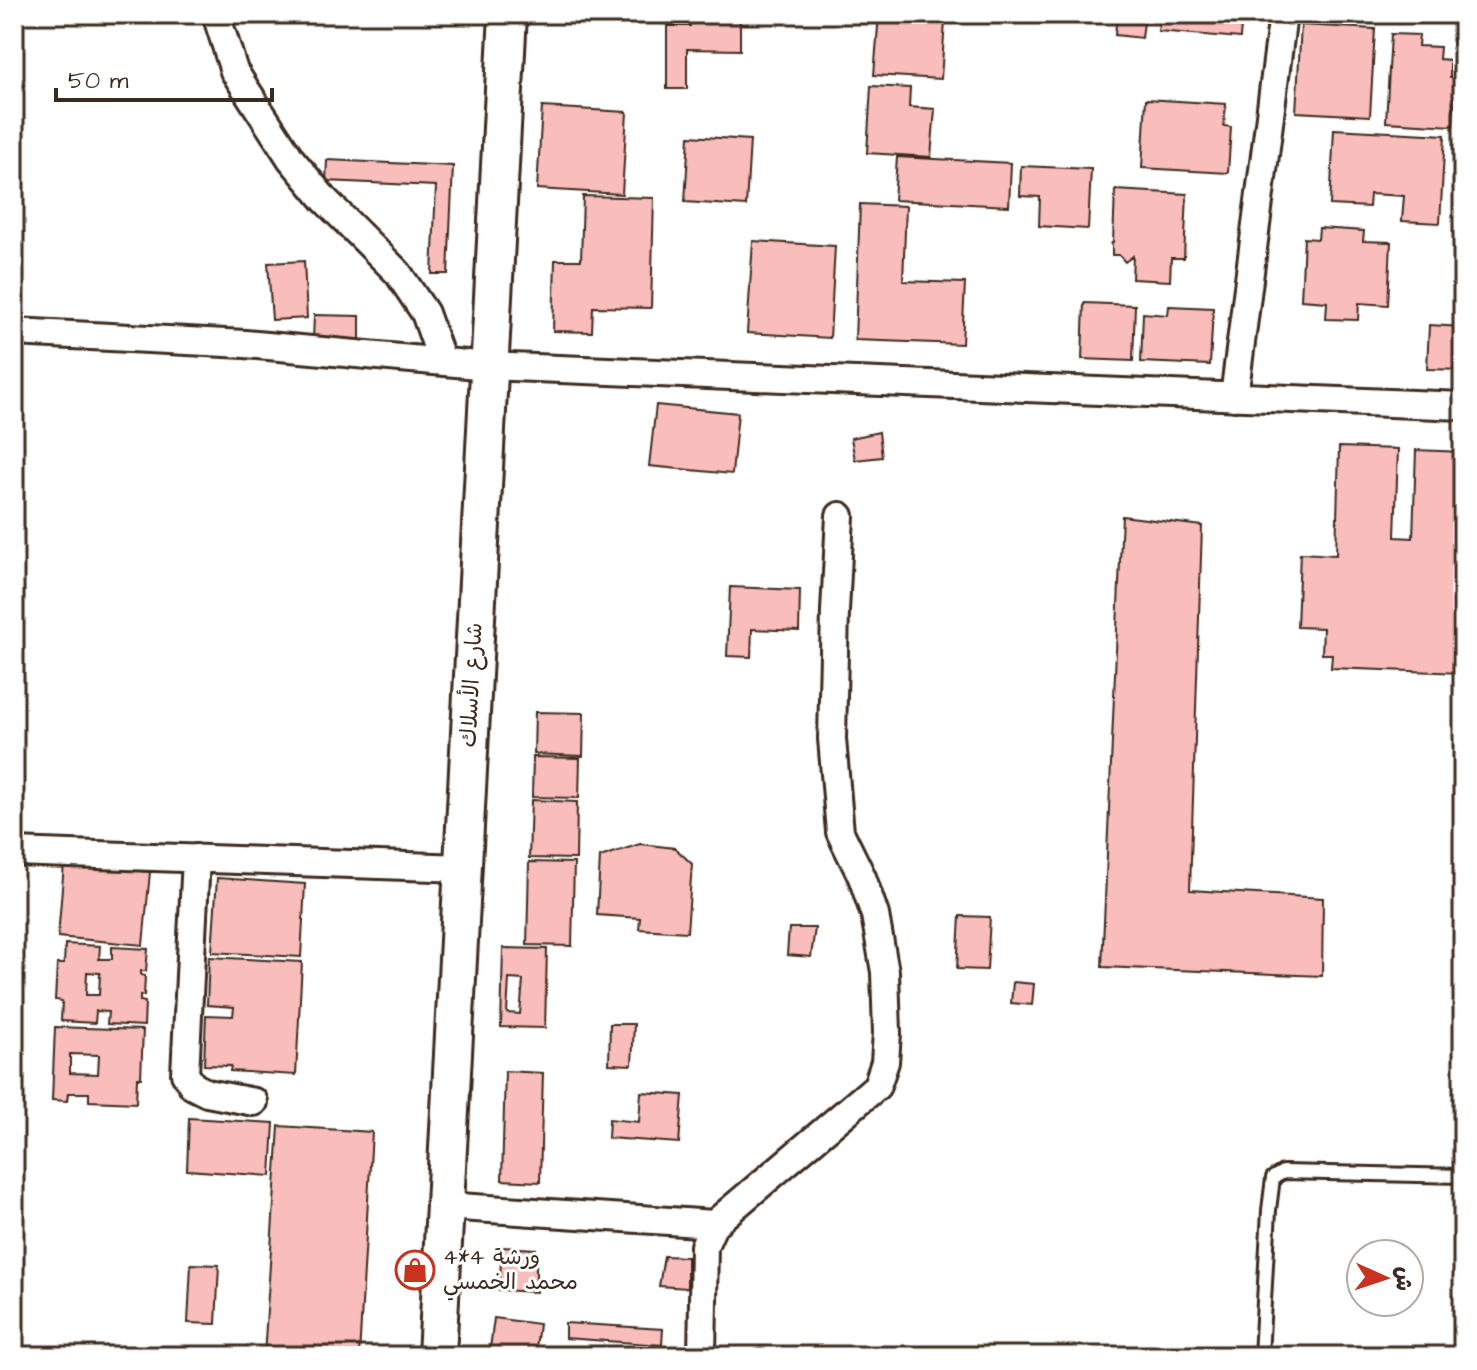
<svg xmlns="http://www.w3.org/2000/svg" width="1477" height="1370" font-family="'Architects Daughter','Playpen Sans Arabic',sans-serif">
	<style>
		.building { fill: #f9bdbb; stroke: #3b2a1e; stroke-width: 2; fill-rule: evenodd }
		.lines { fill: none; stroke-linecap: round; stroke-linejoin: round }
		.lane-casing { stroke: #3b2a1e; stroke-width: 18 }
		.street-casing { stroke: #3b2a1e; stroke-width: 32 }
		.secondary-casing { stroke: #3b2a1e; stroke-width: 42 }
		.lane { stroke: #fff; stroke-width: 12 }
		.street { stroke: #fff; stroke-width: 26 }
		.secondary { stroke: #fff; stroke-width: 36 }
		.labels { text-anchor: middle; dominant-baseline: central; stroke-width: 6; stroke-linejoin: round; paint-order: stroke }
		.street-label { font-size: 22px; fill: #3b2a1e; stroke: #fff }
		.poi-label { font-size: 22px; fill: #3b2a1e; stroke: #fff; text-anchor: start }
	</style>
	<rect width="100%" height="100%" fill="#fff"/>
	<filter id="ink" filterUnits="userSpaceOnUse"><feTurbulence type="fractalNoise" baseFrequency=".0125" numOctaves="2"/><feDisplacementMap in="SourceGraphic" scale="16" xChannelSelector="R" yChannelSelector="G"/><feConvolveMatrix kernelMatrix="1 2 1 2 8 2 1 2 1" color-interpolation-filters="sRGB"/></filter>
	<g filter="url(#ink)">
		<path class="building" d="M654,14H689L688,25L654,23Z
			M690,14H740V50L687,49V89H667V26H690Z
			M879,14H922L921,20L945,22L941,79L874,75Z
			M1117,14H1145L1142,38L1115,35Z
			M1160,14H1242L1240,38L1158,31Z
			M1301,25L1375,29L1370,116L1296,112Z
			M1391,34L1419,35L1418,46L1440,47L1439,59L1450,60V77H1456L1453,126L1386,122Z
			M871,86L910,88L909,107L935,109L931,157L867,153Z
			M1146,99L1226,104L1224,126L1231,127L1228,173L1142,168Z
			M542,107L627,112L622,194L537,189Z
			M1334,129L1445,135L1440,223L1402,221L1404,196L1370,194L1369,207L1330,205Z
			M689,136L750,140L746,206L685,202Z
			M897,157L1011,163L1009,206L894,200Z
			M327,160L453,166L448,274H432L436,186L326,181Z
			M1021,166L1091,169L1088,229L1039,226L1040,197L1020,196Z
			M1115,190L1187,194L1184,258H1171L1170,281L1132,279L1133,256L1125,262L1119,255H1112V246L1111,244L1113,242Z
			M583,196L654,198L651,308L593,307L592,332L553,331L555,260H581Z
			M860,204L906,206L903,281L965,283L962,344L855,340Z
			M1319,228L1364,231L1363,241L1391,242L1388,305L1359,303L1358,320L1326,319L1327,302L1301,300L1304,238L1318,239Z
			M753,241L835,246L830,338L747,333Z
			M304,261L307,318L272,320L268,263Z
			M1084,303L1135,305L1133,361L1082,359Z
			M1169,306L1213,308L1210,365L1141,362L1143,313L1168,315Z
			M314,315L360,316V342L313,340Z
			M1429,325L1463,327V370L1427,369Z
			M656,405L738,413L732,474L649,466Z
			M879,432L882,457L855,460L851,438Z
			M1339,447L1398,449L1395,537L1413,538L1416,450L1463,452V673L1331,668L1332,654H1322L1323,628L1297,627L1300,553L1336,555Z
			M1122,516L1202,526L1190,890L1323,898L1322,976L1102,967Z
			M730,587L800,590L799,631L752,629L751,657L727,656Z
			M535,712L584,713L583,756L534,754Z
			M533,757L580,758L579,798L532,797Z
			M531,800L577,802L576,859L529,858Z
			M640,844L675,848L692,864L687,932L639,929L640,918L597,915L600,857Z
			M529,862L574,863L572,946L527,945Z
			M64,864L150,872L143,945L58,937Z
			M217,878L305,884L301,957L212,952Z
			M960,916L990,917L987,970L957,969Z
			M789,928H815L811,957L787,955Z
			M65,944L100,946L99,959H112V947L148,949L146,971H141V975L145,976L144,996L140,995V1001L145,1002L144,1026L107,1024L108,1012L96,1011L95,1023L61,1021L62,1001L55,1000L57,964H64ZM87,972L100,973L99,995H86Z
			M503,948L547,949L545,1028L501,1027Z
			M209,957L302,962L296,1075L230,1071L231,1066L204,1065L206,1015L233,1016L234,1007L207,1005Z
			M509,979L523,980L520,1014L507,1013Z
			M1013,982L1034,984L1032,1005L1011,1003Z
			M610,1024H634L632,1065L609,1064Z
			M55,1027L143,1030L141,1078H137L136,1103L89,1101V1093H68L67,1101L52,1100ZM70,1054L99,1055L98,1074L70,1073Z
			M505,1071L543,1073L540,1182L502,1180Z
			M641,1092L683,1095L679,1143L608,1138L609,1119L639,1122Z
			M189,1118L274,1123L271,1176L187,1170Z
			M279,1126L372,1132L359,1356H264Z
			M502,1247L536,1249V1292L499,1290Z
			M664,1256L687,1257V1288L659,1286Z
			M191,1264L219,1265L216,1324L188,1323Z
			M494,1318L539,1324L535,1356H489Z
			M565,1323L663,1329L662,1345L565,1338Z"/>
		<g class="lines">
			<g class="lane-casing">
				<path id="lane" d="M1261,1356L1269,1210L1273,1178L1283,1172L1463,1176"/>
			</g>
			<g class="street-casing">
				<path id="street" d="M216,14L234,71L291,159L325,200L398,273L425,313L442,361
					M14,332L245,344L489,366L1463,406
					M1234,397L1283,14
					M14,852L463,868
					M196,858L185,1074L193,1086L207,1093L254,1102
					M445,1206L714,1224
					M702,1356L704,1246L714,1224L877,1086L885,1062L887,1033L885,972L875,915L862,877L840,832L832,739L835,611L840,516"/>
			</g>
			<g class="secondary-casing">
				<path id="secondary" d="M437,1356L508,14"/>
			</g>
			<use href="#lane" class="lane"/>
			<use href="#street" class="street"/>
			<use href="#secondary" class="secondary"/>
		</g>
	</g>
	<defs>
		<g id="shop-ring" transform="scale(2)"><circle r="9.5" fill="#fff" stroke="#c8321e" stroke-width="1.5"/><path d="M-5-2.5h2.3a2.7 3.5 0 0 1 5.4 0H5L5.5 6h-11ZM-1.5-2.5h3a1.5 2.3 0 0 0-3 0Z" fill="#c8321e"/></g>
	</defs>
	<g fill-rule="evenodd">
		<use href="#shop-ring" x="415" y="1270"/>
	</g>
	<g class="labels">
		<g class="street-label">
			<text transform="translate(472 685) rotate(-87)">شارع الأسلاك</text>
		</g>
		<g class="poi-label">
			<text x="443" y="1257">4*4 ورشة<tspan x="443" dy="25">محمد الخمسي</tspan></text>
		</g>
	</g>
	<rect width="1477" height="1370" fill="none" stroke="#fff" stroke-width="48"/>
	<rect x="24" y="24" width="1429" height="1322" fill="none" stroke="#3b2a1e" stroke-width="3" filter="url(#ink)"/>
	<g transform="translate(1385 1278) rotate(93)"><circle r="38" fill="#ffffff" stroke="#b1aaa5" stroke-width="2"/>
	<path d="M0-6L14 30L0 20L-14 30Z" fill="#c8321e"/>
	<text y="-12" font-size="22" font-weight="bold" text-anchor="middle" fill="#3b2a1e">ش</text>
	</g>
	<path d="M56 88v12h216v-12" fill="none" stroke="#3b2a1e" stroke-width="4"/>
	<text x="68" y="88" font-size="24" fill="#3b2a1e" stroke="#ffffff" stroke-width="6" paint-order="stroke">50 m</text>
</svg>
